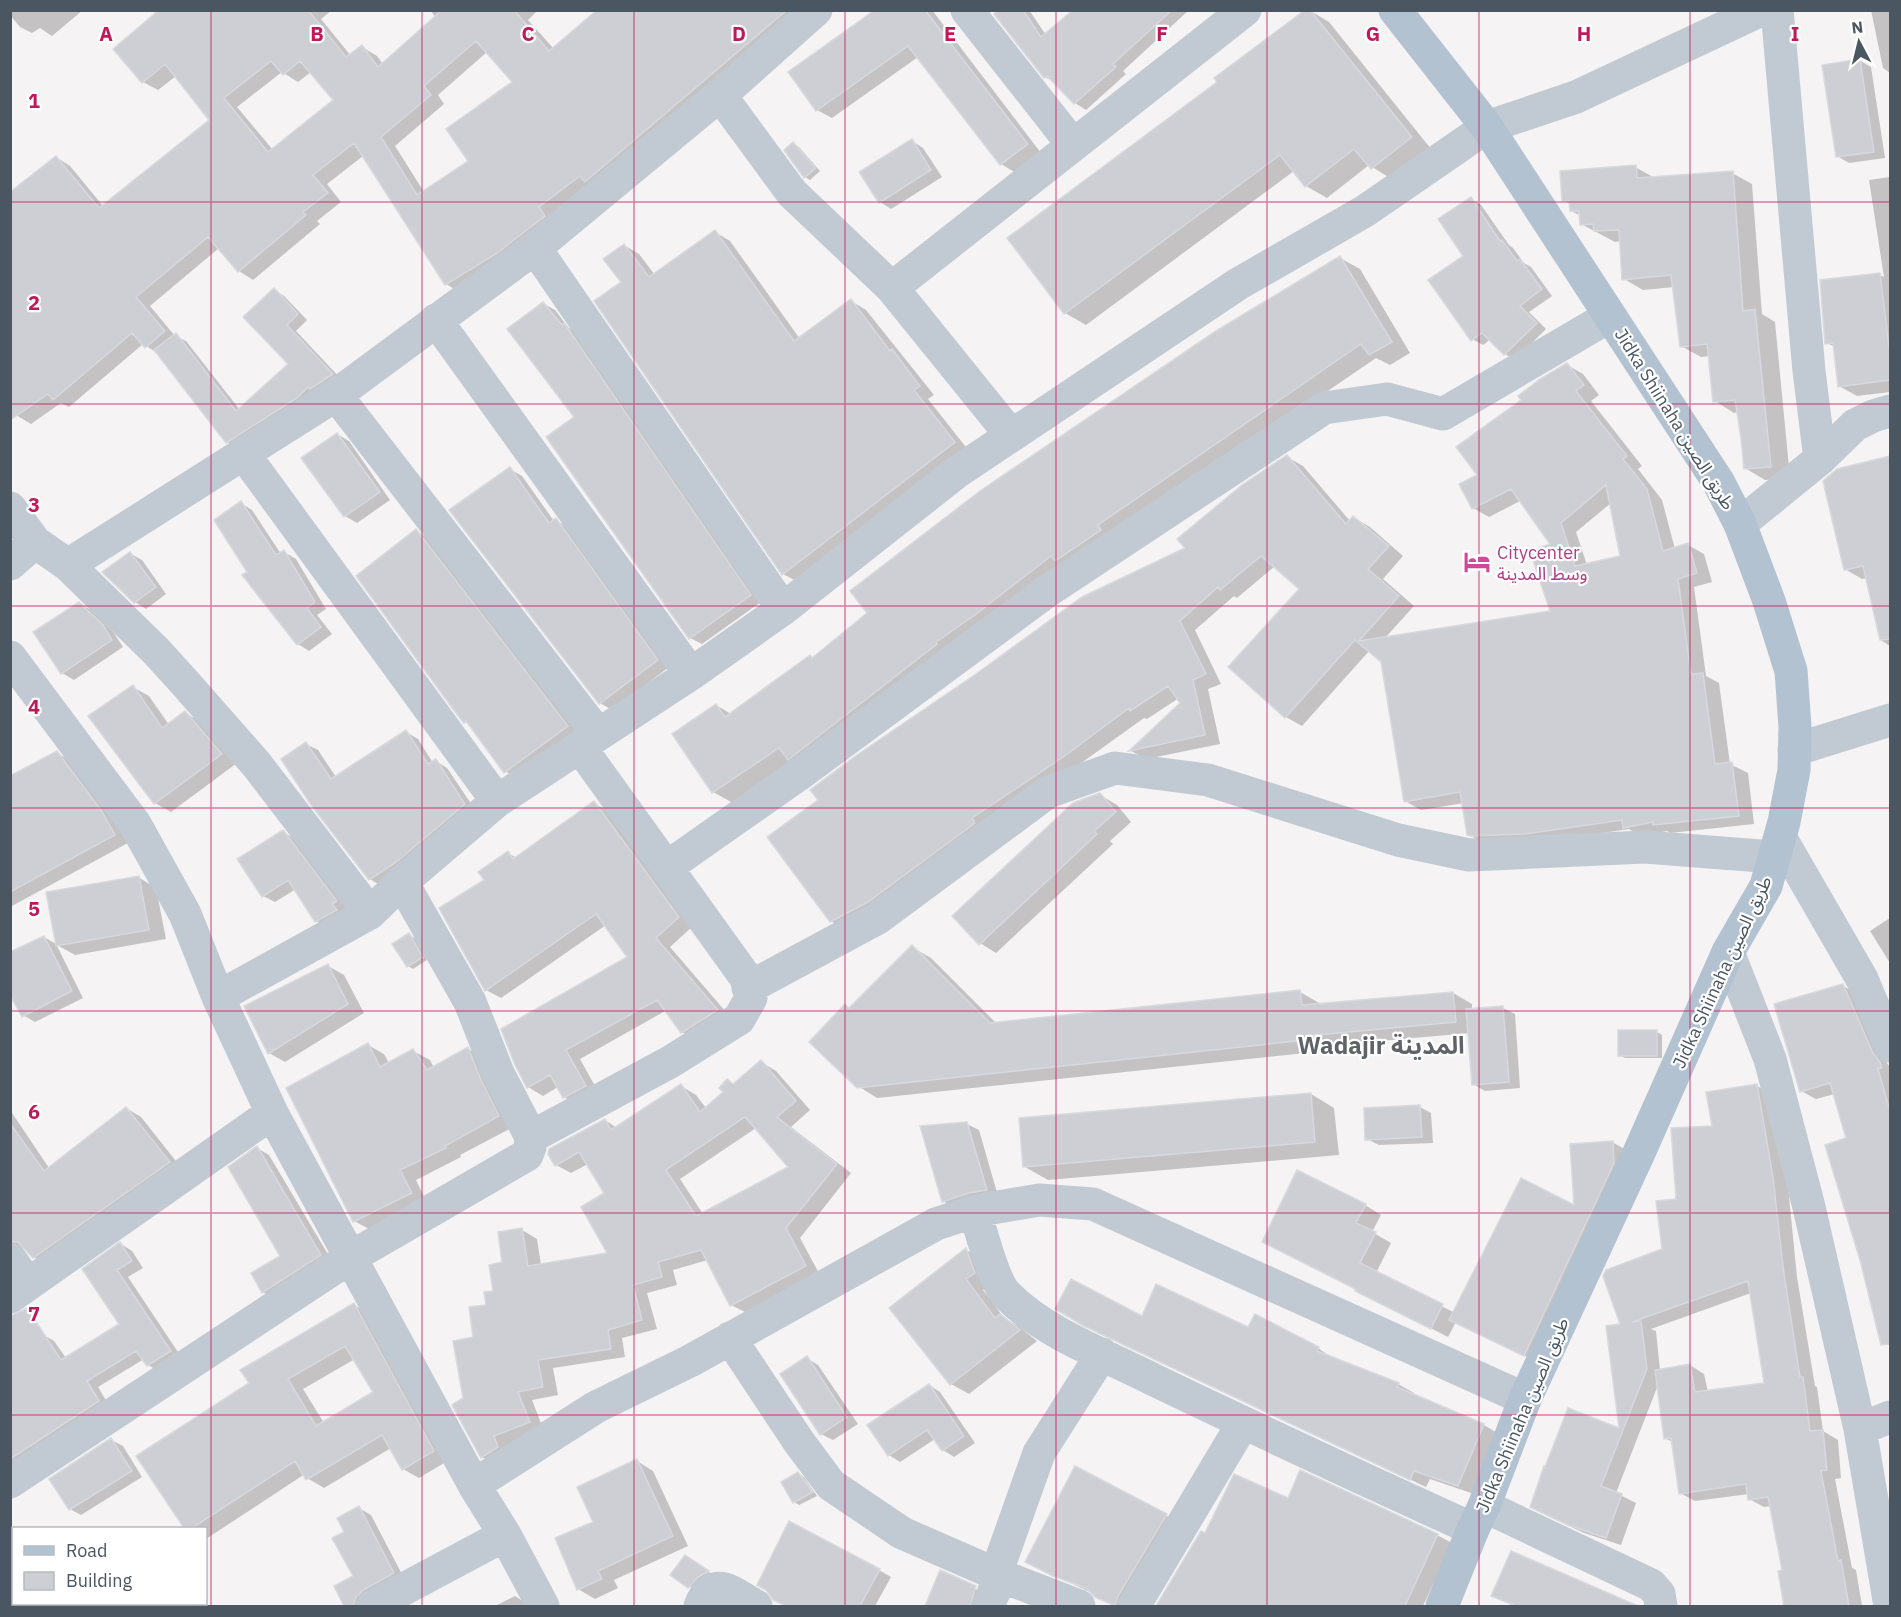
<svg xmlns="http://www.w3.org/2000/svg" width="1901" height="1617" font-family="'IBM Plex Sans','Noto Sans Arabic',sans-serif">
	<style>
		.shadow { fill: #0003; fill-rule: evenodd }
		.building { fill: #cdcfd5; stroke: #d7d9de; stroke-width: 1.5; fill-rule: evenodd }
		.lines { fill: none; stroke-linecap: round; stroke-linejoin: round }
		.minor { stroke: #c1cad2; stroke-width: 33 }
		.major { stroke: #b3c2d1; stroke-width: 33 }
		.grid { fill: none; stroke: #c2185b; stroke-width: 1.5; stroke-opacity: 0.55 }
		.labels { text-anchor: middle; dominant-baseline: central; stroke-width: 4.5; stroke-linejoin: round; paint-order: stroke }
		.street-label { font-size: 18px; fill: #4a5661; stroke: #fff }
		.hotel-label { font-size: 18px; fill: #b23c85; stroke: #fff; text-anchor: start }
		.district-label { font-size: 24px; font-weight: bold; fill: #5f6368; stroke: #fff }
		.grid-label { font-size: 20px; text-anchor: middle; font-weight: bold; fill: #c2185b; stroke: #fff; stroke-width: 4.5; stroke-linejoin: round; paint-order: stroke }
	</style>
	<rect width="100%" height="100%" fill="#f5f3f3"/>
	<path class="shadow" d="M10,10H83L52,36L40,28L32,33L20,27L10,15Z
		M162,10H332L321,19L351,56L362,47L377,56L383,64L436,18L430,10H538L528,20L554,49L599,10H811L461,293L446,284L363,156L327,184L341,202L317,221L320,224L253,280L239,271L219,248L150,306L175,336L186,341L240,410L290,364L274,290L284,296L307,320L296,331L342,380L237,447L227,442L159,354L143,344L69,407L61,403L31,424L16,415L56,157L70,166L103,206L211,120L176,76L158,90L143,82ZM487,52L514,83L471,162L424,192L395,146L444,104L438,95ZM282,72L298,82L311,72L335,100L273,150L237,107Z
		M877,10H932L1041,153L1016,173L1001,164L918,57L832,118L817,110Z
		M1001,10H1029L1046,35L1075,10H1189L1123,71L1126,74L1086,110L1075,103L1056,83L1045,77Z
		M1309,10L1329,22L1431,149L1393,180L1369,165L1327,198L1306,186L1294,171L1086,325L1065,313L1009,238L1219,82Z
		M1871,10H1890V73L1883,68Z
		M1859,60L1871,67L1885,158L1849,163L1837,156Z
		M912,141L923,148L942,177L891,209L880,202Z
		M794,144L799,147L820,171L810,180L805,177Z
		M1635,167L1655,178L1732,173L1752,184L1762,314L1775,322L1790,478L1765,480L1745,468L1738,412L1734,413L1715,401L1710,356L1701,357L1681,346L1674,287L1643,290L1624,279L1621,241L1615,242L1581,224V216L1571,211V205L1564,200Z
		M1890,177V392L1857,396L1839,386L1835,347L1827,343L1879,275L1884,277L1869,180Z
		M1471,199L1481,205L1509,245L1513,248L1524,263L1531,267L1552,296L1529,312L1546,329L1515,360L1505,354L1491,339L1483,345L1472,339L1465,257Z
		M715,232L730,241L800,339L851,301L866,310L934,395L928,399L969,451L798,582L783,574L596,302L623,283L624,245L639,254L655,275Z
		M1340,258L1360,269L1410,353L1390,365L1376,358L1116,536L733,803L713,792L674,734L716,705L731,714L814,659Z
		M544,304L555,310L569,328L576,332L761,602L702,644L690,638L577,417Z
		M1567,365L1583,374L1599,395L1591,401L1642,466L1638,469L1662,500L1675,549L1688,545L1704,554L1712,582L1694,587L1706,676L1719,683L1730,764L1748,773L1754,824L1670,833L1667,831L1640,836L1629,829L1542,842L1485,844L1468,834L1464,803L1421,810L1405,801L1383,661L1370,650L1302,726L1286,717L1230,667L1301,588L1275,566L1237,598L1234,596L1195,630L1221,684L1208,689L1220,744L1146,759L1131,751L1182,703L1179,698L1147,719L1144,718L847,931L831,921L1187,549L1287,457L1303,466L1350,521L1354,518L1370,527L1403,556L1383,579L1414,606L1385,638L1552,612L1553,545L1520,501L1489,517L1473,508L1479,475L1523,400ZM1611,503L1622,557L1587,565L1576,532Z
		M337,434L349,441L390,500L357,523L345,516Z
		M1890,457V646L1882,641L1867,578L1862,579L1845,569L1838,470Z
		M510,469L522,476L554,521L556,520L567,527L669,667L612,710L600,703Z
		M241,503L252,510L281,554L284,552L296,559L326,609L317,615L332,634L309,651L298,644L249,573Z
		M416,531L428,538L579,733L516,778L505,771L470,725L465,722Z
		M131,554L142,560L166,594L146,609L135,602Z
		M79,603L91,610L114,633L123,647L74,680L62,673Z
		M133,687L149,696L169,725L185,713L201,722L237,763L171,812L155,803Z
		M406,732L418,739L433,763L436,761L447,768L476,811L381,886L370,879L306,744L318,750L336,777Z
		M57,753L71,761L115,819L128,843L10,907V778Z
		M1100,795L1117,805L1131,822L1110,841L1113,844L996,953L980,943Z
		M594,803L609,812L693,926L670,947L732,1019L697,1040L682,1032L667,1010L580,1059L600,1095L579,1106L564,1097L558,1087L543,1096L528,1087L629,958L606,925L501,998L486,990L441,909L486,880L508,853L517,858Z
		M283,832L295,839L348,908L328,928L316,921L296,889L275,902L263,896Z
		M138,877L156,888L166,939L75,955L57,945Z
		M1890,918V963L1870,931Z
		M409,935L415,938L427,960L413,969L408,966Z
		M44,937L56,944L83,998L35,1022L23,1015Z
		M912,947L931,958L997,1024L1300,992L1319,1003V1005L1453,993L1472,1004V1010L1503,1008L1515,1014L1520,1088L1485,1091L1473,1084L1470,1033L1324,1046V1051L877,1098L858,1086L846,1006L850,1009Z
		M328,966L344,975L364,1013L285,1062L269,1053Z
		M1843,986L1858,994L1887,1063L1890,1067V1343L1848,1139L1835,1094L1816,1099L1801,1091Z
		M1657,1032L1662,1035V1058H1625L1619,1055Z
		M368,1045L384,1054L389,1063L413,1051L430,1060L434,1068L468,1049L484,1058L515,1126L460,1155L461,1157L416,1180L427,1203L371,1230L354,1221Z
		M761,1062L776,1071L810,1110L791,1127L851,1173L800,1238L820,1275L747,1313L731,1305L708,1260L673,1270L677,1285L647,1293L657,1329L622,1338L625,1357L553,1368L558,1395L532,1400L544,1431L497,1466L482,1457L465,1399L475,1338L495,1293L504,1264L522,1230L537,1239L541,1265L609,1254L606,1193L588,1164L571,1173L556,1165L605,1120L617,1128L681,1086L696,1095L706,1108ZM756,1128L790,1167L703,1214L680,1179Z
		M1757,1086L1772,1094L1788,1186L1797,1277L1815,1386L1817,1387L1823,1431L1838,1440L1841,1478L1835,1479L1852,1568L1856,1570L1862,1606H1786L1780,1572L1784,1571L1771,1506L1764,1507L1749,1499V1494L1695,1501L1680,1493L1674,1443L1665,1438L1658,1385L1616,1493L1636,1503L1621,1545L1584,1533L1546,1515L1621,1431L1622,1325L1664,1250L1678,1200L1714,1127ZM1751,1293L1766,1384L1708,1392L1704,1374L1690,1365L1660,1370L1656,1331L1651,1329Z
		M1311,1094L1334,1108L1339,1155L1048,1180L1025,1167Z
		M1420,1107L1431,1113L1433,1143L1379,1145L1367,1139Z
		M126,1108L141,1117L183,1170L48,1265L34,1257L24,1248L14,1251L10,1255V1110L49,1168Z
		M967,1124L979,1130L998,1196L955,1208L943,1201Z
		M1612,1142L1628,1151L1540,1363L1456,1322L1448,1337L1280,1251L1365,1205L1381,1215L1372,1232L1391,1243L1376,1273L1455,1313L1576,1208Z
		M257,1148L269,1155L332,1261L275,1299L263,1292L282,1257Z
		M121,1244L132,1251L143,1268L128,1277L182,1358L160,1372L148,1365L144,1359L98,1387L110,1407L10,1474V1351L42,1334L54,1341L66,1358L121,1324L84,1270Z
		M966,1250L984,1260L992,1283L983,1290L1004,1318L1018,1326L1037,1341L969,1394L951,1384Z
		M354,1305L370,1314L449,1460L419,1478L403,1469L391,1448L324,1488L307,1478L305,1474L206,1539V1528H186L138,1457L251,1384ZM355,1359L376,1393L324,1423L303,1389Z
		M1143,1318L1249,1329L1318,1348L1334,1359L1398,1384L1414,1393L1413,1395L1484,1425L1499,1434L1474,1494L1430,1479L1426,1487L1121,1343Z
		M807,1358L818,1365L858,1424L833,1440L821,1434Z
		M929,1385L940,1392L975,1443L954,1457L943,1450L935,1439L900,1462L889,1455Z
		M111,1440L123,1446L142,1477L81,1515L70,1509Z
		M637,1461L653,1471L688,1546L614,1580L618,1588L595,1599L578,1589L595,1522Z
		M1076,1468L1184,1525L1136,1606H1114L1092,1593L1045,1571Z
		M798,1474L804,1477L817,1496L799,1505L794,1502Z
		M1288,1500L1437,1535L1452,1543L1423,1606H1279L1246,1592L1239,1606H1157L1201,1533L1205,1535Z
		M359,1508L371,1515L405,1580L366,1606H346L336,1587L355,1577L346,1532Z
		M1512,1553L1634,1606H1513L1493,1595Z
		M697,1564L719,1579L701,1593L689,1586Z
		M879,1570L891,1577L875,1606H787L774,1599Z
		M941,1572L990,1596L987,1606H927Z
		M515,1596L530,1606H497V1605Z
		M16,1604H25L31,1606H10Z"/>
	<path class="building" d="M159,10H308L346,57L362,45L378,67L442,10H514L549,51L597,10H787L585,182L580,176L539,207L545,216L523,233L496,254L445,285L354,143L313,175L328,193L303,212L306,215L238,272L208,237L136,297L165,331L145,348L132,333L53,400L48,394L10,420V192L56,156L99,208L209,120L165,64L142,83L113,49ZM476,41L512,82L446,129L468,161L417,195L381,137L431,95L424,86ZM271,61L283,75L300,61L333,100L268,152L224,98Z
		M875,10H925L1028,144L1000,165L908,46L816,111L788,72Z
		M998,10H1023L1041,37L1073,10H1172L1113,64L1116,67L1074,104L1047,76L1044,78L994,14Z
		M1305,10H1310L1412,137L1371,169L1354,149L1305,187L1280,155L1064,314L1007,238L1217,82L1214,78Z
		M1860,59L1874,152L1836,157L1822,65Z
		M912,139L931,170L879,203L859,172Z
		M793,142L816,168L804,178L784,150Z
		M1636,165L1637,178L1733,171L1743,311L1755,309L1771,467L1744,469L1741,438L1735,400L1713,402L1707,344L1680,347L1671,275L1622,280L1619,230L1594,231L1593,224L1580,225L1579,211H1570L1569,201H1562L1560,171Z
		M1471,197L1500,241L1502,240L1517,261L1520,259L1542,289L1520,306L1537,323L1504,355L1482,333L1471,341L1428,280L1463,256L1438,219Z
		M715,230L794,341L851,299L890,351L892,349L920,386L914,390L955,442L782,575L594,301L621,282L603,259L624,244L649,277Z
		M1340,256L1392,342L1369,355L1361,344L1098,525L1101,530L1055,561L1051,556L975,615L936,642L937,644L788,760L779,748L712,793L672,734L716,704L725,717L810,655L812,658L867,613L850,591L980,491L1216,331Z
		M1880,273L1890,355V380L1838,387L1833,343L1825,344L1820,280Z
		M274,288L298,314L287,325L333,374L310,389L308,387L297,398L226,443L154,350L176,333L236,411L288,364L243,317Z
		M543,302L562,325L564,323L751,595L689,639L546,437L574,417L507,329Z
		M1567,363L1584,385L1576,391L1627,456L1623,459L1647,489L1663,551L1688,543L1697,573L1678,579L1691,674L1703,673L1715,764L1732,762L1739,816L1653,825V822L1623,828L1622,820L1525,834L1471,836L1467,835L1460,792L1404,802L1381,662L1355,640L1285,718L1228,667L1299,589L1261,556L1220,590L1218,587L1180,621L1206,674L1193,680L1205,735L1129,751L1180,703L1168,686L1130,711L1129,708L1066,755L972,818L975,823L868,902L830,922L767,837L818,800L810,790L857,755L976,674L1082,597L1185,548L1177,539L1242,485L1287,455L1346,524L1353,516L1389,546L1368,569L1399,596L1359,641L1550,611L1530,551L1550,544L1511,489L1472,509L1459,484L1477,475L1456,447L1521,400L1518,396L1540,379ZM1606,485L1620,556L1575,566L1561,523Z
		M337,433L380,492L344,517L301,458Z
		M1890,456V639L1880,640L1863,566L1844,570L1823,481L1837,469Z
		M510,467L549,523L556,518L658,660L599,704L449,510Z
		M241,501L276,555L284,550L315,602L307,608L321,627L297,645L242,575L247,572L214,520Z
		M416,529L568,726L504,773L466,721L464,723L453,709L356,576Z
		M130,552L156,587L134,603L102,572Z
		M79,602L103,625L112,640L61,674L33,632Z
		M133,685L162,728L185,711L222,754L154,804L88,716Z
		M406,730L428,764L436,759L465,804L395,863L369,880L311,805L281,759L306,742L331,779Z
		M57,751L101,810L115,835L10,892V776Z
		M1100,793L1116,812L1094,831L1097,834L979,945L952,916L1073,803Z
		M594,801L679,917L656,938L718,1010L681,1033L657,1000L566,1050L586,1086L563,1098L550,1075L527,1088L515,1065L501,1029L627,957L596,914L485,991L439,908L484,880L478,872L508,851L513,859Z
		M283,830L337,901L332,904L337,910L315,922L288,880L262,897L237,859Z
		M139,876L149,930L56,946L46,892Z
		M409,933L423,957L407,967L392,944Z
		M44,936L72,991L22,1017L10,995V952Z
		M912,945L990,1023L1300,990L1302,1005L1453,992L1456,1022L1306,1036V1040L857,1088L809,1042L845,1004L849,1008Z
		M328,964L348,1004L268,1054L244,1006Z
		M1843,984L1873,1053L1880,1062L1882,1068L1878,1069L1890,1111V1344L1881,1345L1860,1260L1825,1145L1846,1138L1830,1083L1800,1092L1774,1004Z
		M1503,1006L1509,1082L1472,1085L1466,1009Z
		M1618,1030H1657V1056H1618Z
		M368,1043L380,1067L413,1049L427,1070L468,1047L481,1080L499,1116L445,1146L446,1148L400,1170L412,1193L353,1222L286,1088Z
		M761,1060L796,1101L777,1117L837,1164L786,1228L806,1266L730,1306L701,1250L658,1262L662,1277L633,1285L642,1320L608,1330L611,1349L538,1360L543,1387L518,1392L530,1422L494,1436L498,1447L481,1458L452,1405L463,1398L453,1341L473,1337L469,1307L486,1305L484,1292L493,1291L489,1265L502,1262L498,1232L522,1228L528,1266L607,1253L581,1207L604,1193L579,1152L555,1166L548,1154L549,1149L605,1119L611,1130L681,1084L700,1112L723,1092L719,1088L727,1079L733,1084ZM745,1117L788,1167L696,1216L666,1170Z
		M1757,1084L1773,1177L1783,1267L1800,1377H1803L1810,1431L1823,1430L1827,1470L1821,1471L1838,1561L1841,1560L1849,1606H1784L1778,1571L1782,1570L1768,1497L1748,1500L1746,1484L1679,1494L1671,1438L1664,1439L1655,1370L1690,1364L1695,1392L1764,1383L1748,1281L1632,1322L1641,1321L1647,1369L1601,1486L1622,1494L1606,1538L1568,1525L1530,1507L1544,1466L1545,1467L1568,1408L1619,1428L1606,1326L1620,1324L1603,1276L1606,1270L1662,1249L1656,1201L1676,1199L1671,1128L1712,1126L1706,1092Z
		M1311,1093L1315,1142L1023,1167L1019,1118Z
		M1420,1105L1422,1137L1365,1140L1364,1108Z
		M126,1107L170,1162L33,1258L18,1242L10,1241V1123L44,1171Z
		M967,1122L987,1190L969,1193L942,1202L920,1126Z
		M1613,1141L1614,1163L1524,1356L1449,1320L1521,1178L1574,1205L1570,1144Z
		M257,1146L321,1255L262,1293L251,1273L280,1256L228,1167Z
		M1297,1170L1366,1204L1356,1223L1376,1232L1360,1263L1443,1304L1431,1329L1355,1291L1356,1289L1262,1242Z
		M120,1242L132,1261L117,1270L171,1351L147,1366L136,1351L87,1381L99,1401L10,1459V1316L27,1308L61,1360L119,1324L82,1269Z
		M966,1248L975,1273L966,1279L995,1318L1000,1314L1020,1330L950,1385L889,1308Z
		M1071,1279L1142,1316L1156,1284L1248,1327L1255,1314L1319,1347L1317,1351L1399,1383L1397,1387L1484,1424L1458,1486L1414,1471L1410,1480L1084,1326L1055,1309Z
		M354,1303L434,1451L402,1470L382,1435L306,1480L295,1461L192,1528H184L136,1456L249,1383L240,1370ZM345,1346L373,1392L316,1426L288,1379Z
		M807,1356L847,1417L820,1435L780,1374Z
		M929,1384L964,1436L942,1451L927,1430L888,1456L867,1425Z
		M111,1438L132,1471L69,1510L49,1479Z
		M637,1459L673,1536L598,1571L602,1579L577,1590L555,1538L593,1522L577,1487Z
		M1075,1466L1167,1514L1118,1596L1115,1606L1095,1597L1086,1588L1053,1576L1025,1562Z
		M1300,1470L1438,1534L1405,1606H1156L1201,1531L1205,1533L1234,1474L1288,1498Z
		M798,1472L813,1492L793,1503L781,1482Z
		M359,1506L394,1573L363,1590L356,1597L353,1606H344L334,1586L353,1576L332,1538L344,1532L337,1518Z
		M789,1521L880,1569L860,1606H786L773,1600L766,1590L757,1585Z
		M1511,1551L1525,1557L1638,1606H1516L1491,1596Z
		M685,1555L709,1571L698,1577L688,1588L670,1575Z
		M940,1570L976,1586L970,1606H925Z"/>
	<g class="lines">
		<path class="minor" d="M967,10L1073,145
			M1777,10L1809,371L1820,459
			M720,95L792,193L892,288L1011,435
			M535,248L783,609
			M892,288L1245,10
			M436,320L691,674
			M336,395L598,734
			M243,453L497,801
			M10,508L35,542L68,565L156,651L186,684L257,765L370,913
			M1740,524L1820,459L1855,425L1873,416L1890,411
			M10,564L35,542
			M68,565L336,395L535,248L732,85L816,10
			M10,657L135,824L185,914L218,997L272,1113L474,1485L505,1535L543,1606
			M1794,750L1890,720
			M1780,837L1862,979L1890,1046
			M667,867L801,773L1046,592L1324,408L1387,399L1443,414L1610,316
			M402,882L470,1002L498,1073L531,1137
			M1728,952L1770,1059L1808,1203L1860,1429L1890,1606
			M748,988L878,918L1048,792L1115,768L1208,780L1398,840L1469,855L1645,847L1774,857
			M218,997L370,913L402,882L497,801L691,674L783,609L957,472L1238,284L1365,211L1487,127L1576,97L1761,10
			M975,1211C980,1229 995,1284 1007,1295C1044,1333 1105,1355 1152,1379C1258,1430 1365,1480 1473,1529
			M10,1259L28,1284
			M10,1297L272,1113
			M730,1338L799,1442L831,1485L902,1533L996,1574L1079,1606
			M1860,1429L1890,1417
			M10,1482L351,1257L527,1155L530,1147L531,1137L670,1062L739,1019L751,998L746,978L580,747
			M474,1485L596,1407L690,1361L936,1224L975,1211L1039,1200L1093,1204L1525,1399
			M1484,1506L1651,1585L1659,1594L1661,1606
			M10,1544L14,1551
			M41,1604L42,1606
			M372,1606L505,1535
			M700,1606C713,1573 734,1594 756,1606
			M988,1606L994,1592L996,1574L1039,1453L1102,1354
			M1134,1606L1243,1423"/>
		<path class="major" d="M1395,10L1487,127L1719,483L1740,524L1769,601L1791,671L1795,727L1794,770L1784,822L1766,886L1728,952L1638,1155L1525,1399L1484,1506L1473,1529L1442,1606"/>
	</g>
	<path class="grid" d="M211,10V1606M422,10V1606M634,10V1606M845,10V1606M1056,10V1606M1267,10V1606M1479,10V1606M1690,10V1606M10,202H1890M10,404H1890M10,606H1890M10,808H1890M10,1011H1890M10,1213H1890M10,1415H1890"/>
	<defs>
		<g id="hotel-bare" transform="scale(2.07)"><path d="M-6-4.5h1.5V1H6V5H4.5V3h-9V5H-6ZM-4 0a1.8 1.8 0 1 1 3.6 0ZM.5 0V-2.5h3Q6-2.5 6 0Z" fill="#d1479c" stroke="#fff" stroke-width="2.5" paint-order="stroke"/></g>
	</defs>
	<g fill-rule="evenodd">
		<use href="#hotel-bare" x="1477" y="562"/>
	</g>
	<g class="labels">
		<g class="street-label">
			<text transform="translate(1675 419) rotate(58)">Jidka Shiinaha طريق الصين</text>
			<text transform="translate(1722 972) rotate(-65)">Jidka Shiinaha طريق الصين</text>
			<text transform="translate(1522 1415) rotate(-67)">Jidka Shiinaha طريق الصين</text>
		</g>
		<g class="hotel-label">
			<text x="1497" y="552">Citycenter<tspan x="1497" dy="21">وسط المدينة</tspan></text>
		</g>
		<g class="district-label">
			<text x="1381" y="1045">Wadajir المدينة</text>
		</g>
	</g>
	<g class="grid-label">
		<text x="106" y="41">A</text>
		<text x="317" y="41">B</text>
		<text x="528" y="41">C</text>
		<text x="739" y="41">D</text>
		<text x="950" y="41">E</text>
		<text x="1162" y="41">F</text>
		<text x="1373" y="41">G</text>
		<text x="1584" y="41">H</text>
		<text x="1795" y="41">I</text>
		<text x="34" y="108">1</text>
		<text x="34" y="310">2</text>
		<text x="34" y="512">3</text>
		<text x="34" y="714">4</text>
		<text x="34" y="916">5</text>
		<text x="34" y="1119">6</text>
		<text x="34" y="1321">7</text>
	</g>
	<rect width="1901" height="1617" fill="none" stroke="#4a5661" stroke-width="24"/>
	<rect x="12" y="1527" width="195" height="78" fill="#ffffff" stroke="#b7bbc0" stroke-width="1.5"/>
	<rect x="24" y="1546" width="30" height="9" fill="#b3c2d1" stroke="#b7bbc0" stroke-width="1.5"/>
	<text x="66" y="1557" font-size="18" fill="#4a5661">Road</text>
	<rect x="24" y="1572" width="30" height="18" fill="#cdcfd5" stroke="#b7bbc0" stroke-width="1.5"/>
	<text x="66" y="1587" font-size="18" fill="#4a5661">Building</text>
	<g transform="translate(1859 42) rotate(353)" stroke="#ffffff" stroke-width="4.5" paint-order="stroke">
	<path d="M0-4.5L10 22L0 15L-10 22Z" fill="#4a5661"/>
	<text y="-9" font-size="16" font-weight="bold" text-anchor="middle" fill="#4a5661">N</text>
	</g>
</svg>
